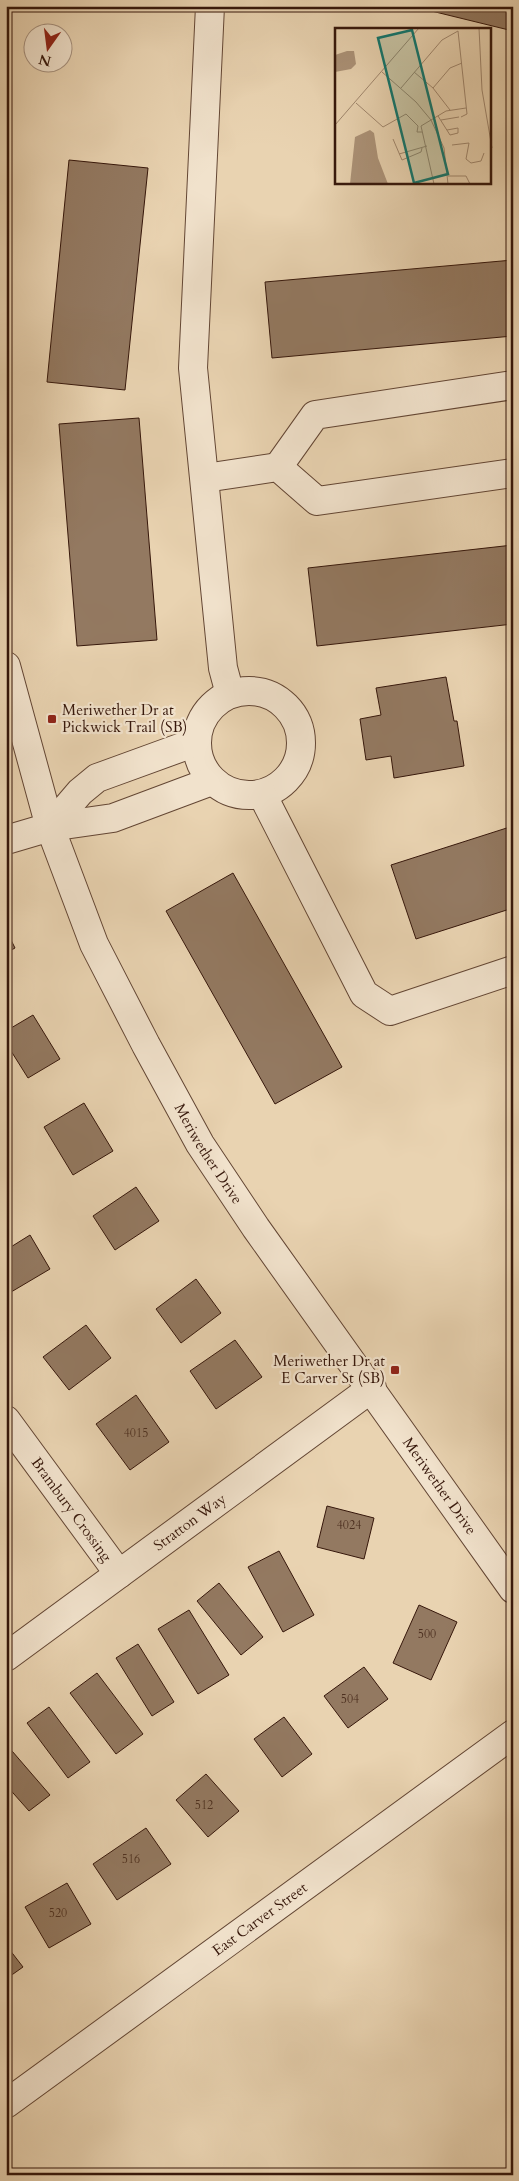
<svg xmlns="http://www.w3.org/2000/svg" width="519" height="2181" font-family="Cardo,serif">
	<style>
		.building { fill: #937961; stroke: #36170b }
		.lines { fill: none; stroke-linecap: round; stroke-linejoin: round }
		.minor-casing { stroke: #634634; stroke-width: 30 }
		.minor { stroke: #f1e2cc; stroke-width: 28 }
		.poi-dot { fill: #8f2418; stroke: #f1e2cc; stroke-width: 2 }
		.labels { text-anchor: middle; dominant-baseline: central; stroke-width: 4.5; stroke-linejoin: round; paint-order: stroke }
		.number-label { font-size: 12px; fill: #4d3020 }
		.poi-label { font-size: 15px; fill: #36170b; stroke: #f1e2cc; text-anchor: start }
		.street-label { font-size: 15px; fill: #36170b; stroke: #f1e2cc }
		.inset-road { fill: none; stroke: #a1886f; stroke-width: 1 }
		.view { fill: #0f766e; fill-opacity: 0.15; stroke: #0f766e; stroke-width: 2.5 }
		.inset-edge { fill: none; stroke: #36170b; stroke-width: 2.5 }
	</style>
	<rect width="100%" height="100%" fill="#e9d3b1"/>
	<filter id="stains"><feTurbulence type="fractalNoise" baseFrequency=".004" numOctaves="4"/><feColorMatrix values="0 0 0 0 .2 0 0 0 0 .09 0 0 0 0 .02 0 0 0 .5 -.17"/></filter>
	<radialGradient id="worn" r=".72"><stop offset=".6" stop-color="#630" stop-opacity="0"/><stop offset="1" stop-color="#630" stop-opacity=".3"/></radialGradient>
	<path class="building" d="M411,6H513V31Z
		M69,160L148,168L125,390L47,382Z
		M513,260V336L272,358L265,282Z
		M139,418L157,640L77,646L59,424Z
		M513,545V624L317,646L308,568Z
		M446,677L454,721H457L464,766L394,778L391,756L366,760L360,719L381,715L376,688Z
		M513,826V908L416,939L391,865Z
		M233,873L342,1067L275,1104L166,911Z
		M6,930L15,948L6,953Z
		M33,1015L60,1059L28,1078L6,1043V1031Z
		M84,1103L113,1151L73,1175L44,1127Z
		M136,1187L159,1221L115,1250L93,1216Z
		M30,1235L50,1269L6,1295V1250Z
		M196,1279L221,1313L181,1343L156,1309Z
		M86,1325L111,1358L69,1390L43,1357Z
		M235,1340L262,1377L216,1409L190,1371Z
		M136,1395L169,1442L130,1470L96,1424Z
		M327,1506L374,1518L364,1559L317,1547Z
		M279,1551L314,1615L283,1632L248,1567Z
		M219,1583L263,1637L241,1655L197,1601Z
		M419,1605L457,1622L431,1680L393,1663Z
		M189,1610L229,1675L198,1694L158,1629Z
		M138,1644L174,1702L152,1716L116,1658Z
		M364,1667L388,1699L348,1728L324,1696Z
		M97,1673L143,1734L116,1754L70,1693Z
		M49,1707L90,1762L68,1778L27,1723Z
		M284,1717L312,1754L282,1777L254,1739Z
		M6,1744L50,1795L29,1811L6,1785Z
		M206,1774L239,1811L208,1837L176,1800Z
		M146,1828L171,1864L117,1900L93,1864Z
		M67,1883L91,1924L49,1948L25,1907Z
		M6,1945L23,1967L6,1979Z"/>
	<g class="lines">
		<g class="minor-casing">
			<g id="minor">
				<path d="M210,6L193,368L223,668L230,694"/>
				<path d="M278,467L315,415L513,385"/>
				<path d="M205,478L278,467L317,501L513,473"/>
				<path id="s1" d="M6,666L50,827L94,944L146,1045L200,1144L256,1228L513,1589"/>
				<circle cx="249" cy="743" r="52"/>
				<path d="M262,794L364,994L390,1011L513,970"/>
				<path d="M50,827L80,792L97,778L196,742"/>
				<path d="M6,840L50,827L113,818L212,781"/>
				<path id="s2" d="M6,1420L119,1574"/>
				<path id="s3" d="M6,1657L372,1388"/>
				<path id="s4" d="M6,2104L513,1734"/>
			</g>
		</g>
		<use href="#minor" class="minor"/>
	</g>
	<g class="poi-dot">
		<rect x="47" y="714" width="10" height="10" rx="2.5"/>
		<rect x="390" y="1365" width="10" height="10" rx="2.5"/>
	</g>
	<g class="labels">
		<g class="number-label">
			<text x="136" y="1433">4015</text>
			<text x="349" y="1525">4024</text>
			<text x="427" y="1634">500</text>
			<text x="350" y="1699">504</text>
			<text x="204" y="1805">512</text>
			<text x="131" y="1859">516</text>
			<text x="58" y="1913">520</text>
		</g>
		<g class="poi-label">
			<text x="62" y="710">Meriwether Dr at<tspan x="62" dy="17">Pickwick Trail (SB)</tspan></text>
			<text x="385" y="1361" text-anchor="end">Meriwether Dr at<tspan x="385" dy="17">E Carver St (SB)</tspan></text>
		</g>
		<g class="street-label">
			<text stroke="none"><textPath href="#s1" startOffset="531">Meriwether Drive</textPath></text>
			<text stroke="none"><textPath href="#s1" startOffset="936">Meriwether Drive</textPath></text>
			<text stroke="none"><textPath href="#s2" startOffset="111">Brambury Crossing</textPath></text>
			<text stroke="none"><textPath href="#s3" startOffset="228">Stratton Way</textPath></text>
			<text stroke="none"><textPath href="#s4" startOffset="314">East Carver Street</textPath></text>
		</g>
	</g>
	<g transform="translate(335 28)">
		<rect width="156" height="156" fill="#e9d3b1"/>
		<path d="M12,23H19L21,36L16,41L0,44V27ZM35,102L39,105L43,130L53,156H15L20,109Z" fill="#ac9379"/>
		<path class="inset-road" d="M144,0L147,62L157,120M47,44L81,74L96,92L109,120L113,156M79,44L98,60L115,82M66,60L107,12L123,3L132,86L126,89M98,60L115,40L127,35M21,75L48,99L71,86L83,98L82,104H87M103,88L115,107L123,105V100L112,102M106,92L124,89M0,97L84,0M86,98L99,156M86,98L111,83L131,80M58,111L67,132L86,124L87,120M117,117L134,115L131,131L136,135L146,133L149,125M64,126L92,118M113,148H131L135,156"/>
		<path class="view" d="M77,2L113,146L79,155L43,10Z"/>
		<rect width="156" height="156" class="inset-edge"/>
	</g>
	<rect width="519" height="2181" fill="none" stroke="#e9d3b1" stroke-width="25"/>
	<rect x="8" y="8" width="504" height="2166" fill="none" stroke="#36170b" stroke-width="2.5"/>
	<rect x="12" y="12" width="494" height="2156" fill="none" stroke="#36170b"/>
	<g transform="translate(48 48) rotate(194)"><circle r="24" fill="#f1e2cc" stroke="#a6917f"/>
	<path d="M0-4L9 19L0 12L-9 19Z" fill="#8f2418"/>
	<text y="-8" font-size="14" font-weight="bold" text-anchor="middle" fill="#36170b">N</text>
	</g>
	<rect width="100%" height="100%" filter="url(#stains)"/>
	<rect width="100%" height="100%" fill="url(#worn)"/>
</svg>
